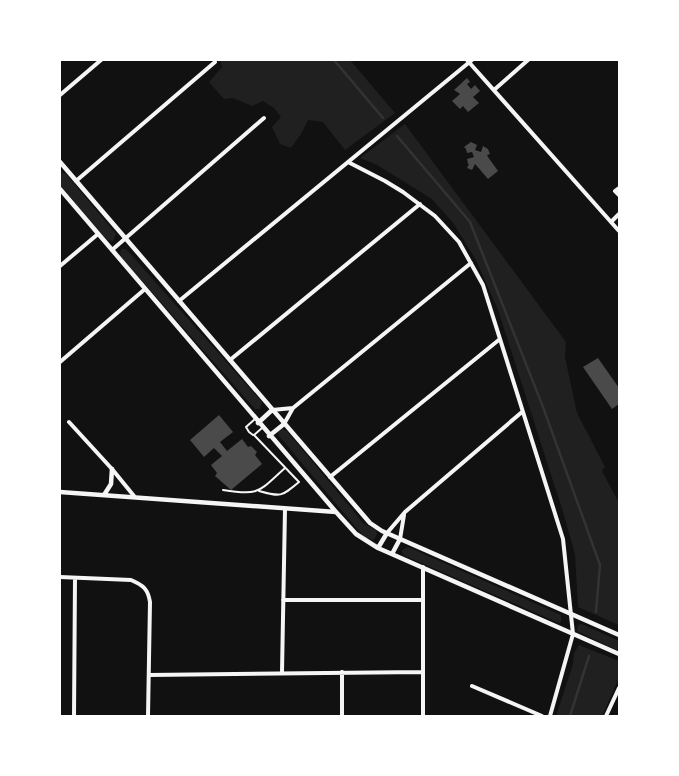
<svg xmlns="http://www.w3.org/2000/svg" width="679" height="776" font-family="Roboto,sans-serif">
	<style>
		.green { fill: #202020 }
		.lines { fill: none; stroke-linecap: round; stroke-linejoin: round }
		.stream { stroke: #333; stroke-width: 2.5 }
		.building { fill: #4a4a4a }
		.service { stroke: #f5f5f5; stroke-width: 2 }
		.minor { stroke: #f5f5f5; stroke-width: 4 }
		.tertiary { stroke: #f5f5f5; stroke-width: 4.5 }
	</style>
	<rect width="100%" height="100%" fill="#111"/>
	<path class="green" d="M220,60H350L395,113L345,150L323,122L308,120L301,134L291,148L280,144L272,127L281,117L274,108L263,101L252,106L233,98L224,99L209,82L222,67Z
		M405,124L566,342L565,357L577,413L605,467L602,471L619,503V625L578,607L575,554L563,512L498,310L476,260L454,224L432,199L377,165L360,158Z
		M60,172L66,174L116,234L113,241L107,240L60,185Z
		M122,249H126L262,402L260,409H255L121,257L120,252Z
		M282,429L287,431L364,524L376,530L377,534L374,540L366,538L359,531L279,436L278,432Z
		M408,547L561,615V622L559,623L403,555L402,552V550Z
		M582,624L619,641V651L577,631L578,625Z
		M579,645L619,661V678L602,716H556L573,664L574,653Z"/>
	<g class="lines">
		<path class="stream" d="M334,60L383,118
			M397,136L470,222L543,407L600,565L596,612
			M570,716L589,656"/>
	</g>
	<path class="building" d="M467,78L470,82L467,84L471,89L475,85L480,91L473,97L479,103L468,112L463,106L460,109L452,101L460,94L454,90Z
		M471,142L477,145L475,150L481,152L483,146L488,149L490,154L487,155L488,157L498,171L488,179L476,165L475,164L472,170L467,168L469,164H468L467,159L474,157L472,152L467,153L466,149L464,147Z
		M598,358L619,388V404L612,409L583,367Z
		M219,415L233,432L220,442L227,451L242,439L248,447L251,446L257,452L255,455L262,464L231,490L215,476L217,473L211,465L222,456L214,448L204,457L190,440Z"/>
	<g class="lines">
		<path class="service" d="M253,435L249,432L246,427L255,419
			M223,490C260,496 258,492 285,468
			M259,491C281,497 281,497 299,482L254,435L262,428"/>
		<path class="minor" d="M467,60L619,231
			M494,90L528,60
			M60,95L101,60
			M348,162L385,181L403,192L435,216L459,242L483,285L563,539L573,634L550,716
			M76,181L215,62
			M619,188L615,191L619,195
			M611,222L619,214
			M112,250L264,118
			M60,266L98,234
			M179,301L472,60
			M230,360L420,204
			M60,362L145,289
			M272,410L293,408
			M69,422L112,469L134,496
			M284,424L293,408L471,263
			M330,477L500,339
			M387,533L405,512L522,412
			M400,539L404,515
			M60,577L131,580C143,585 148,589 150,602L148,716
			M283,600H422
			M282,672L285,509
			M149,675L422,672
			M472,686L542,716
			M74,716L75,578
			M342,716V672
			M423,716V567
			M606,716L619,688"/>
		<path class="tertiary" d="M60,162L370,523L382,531L619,635
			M60,189L336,512L356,534L378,548L619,654
			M258,423L272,410
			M269,436L284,424
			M60,492L336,512
			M104,495L111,484L112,469
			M378,548L387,533
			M392,554L400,539"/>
	</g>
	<rect width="679" height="776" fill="none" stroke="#ffffff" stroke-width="122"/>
</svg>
